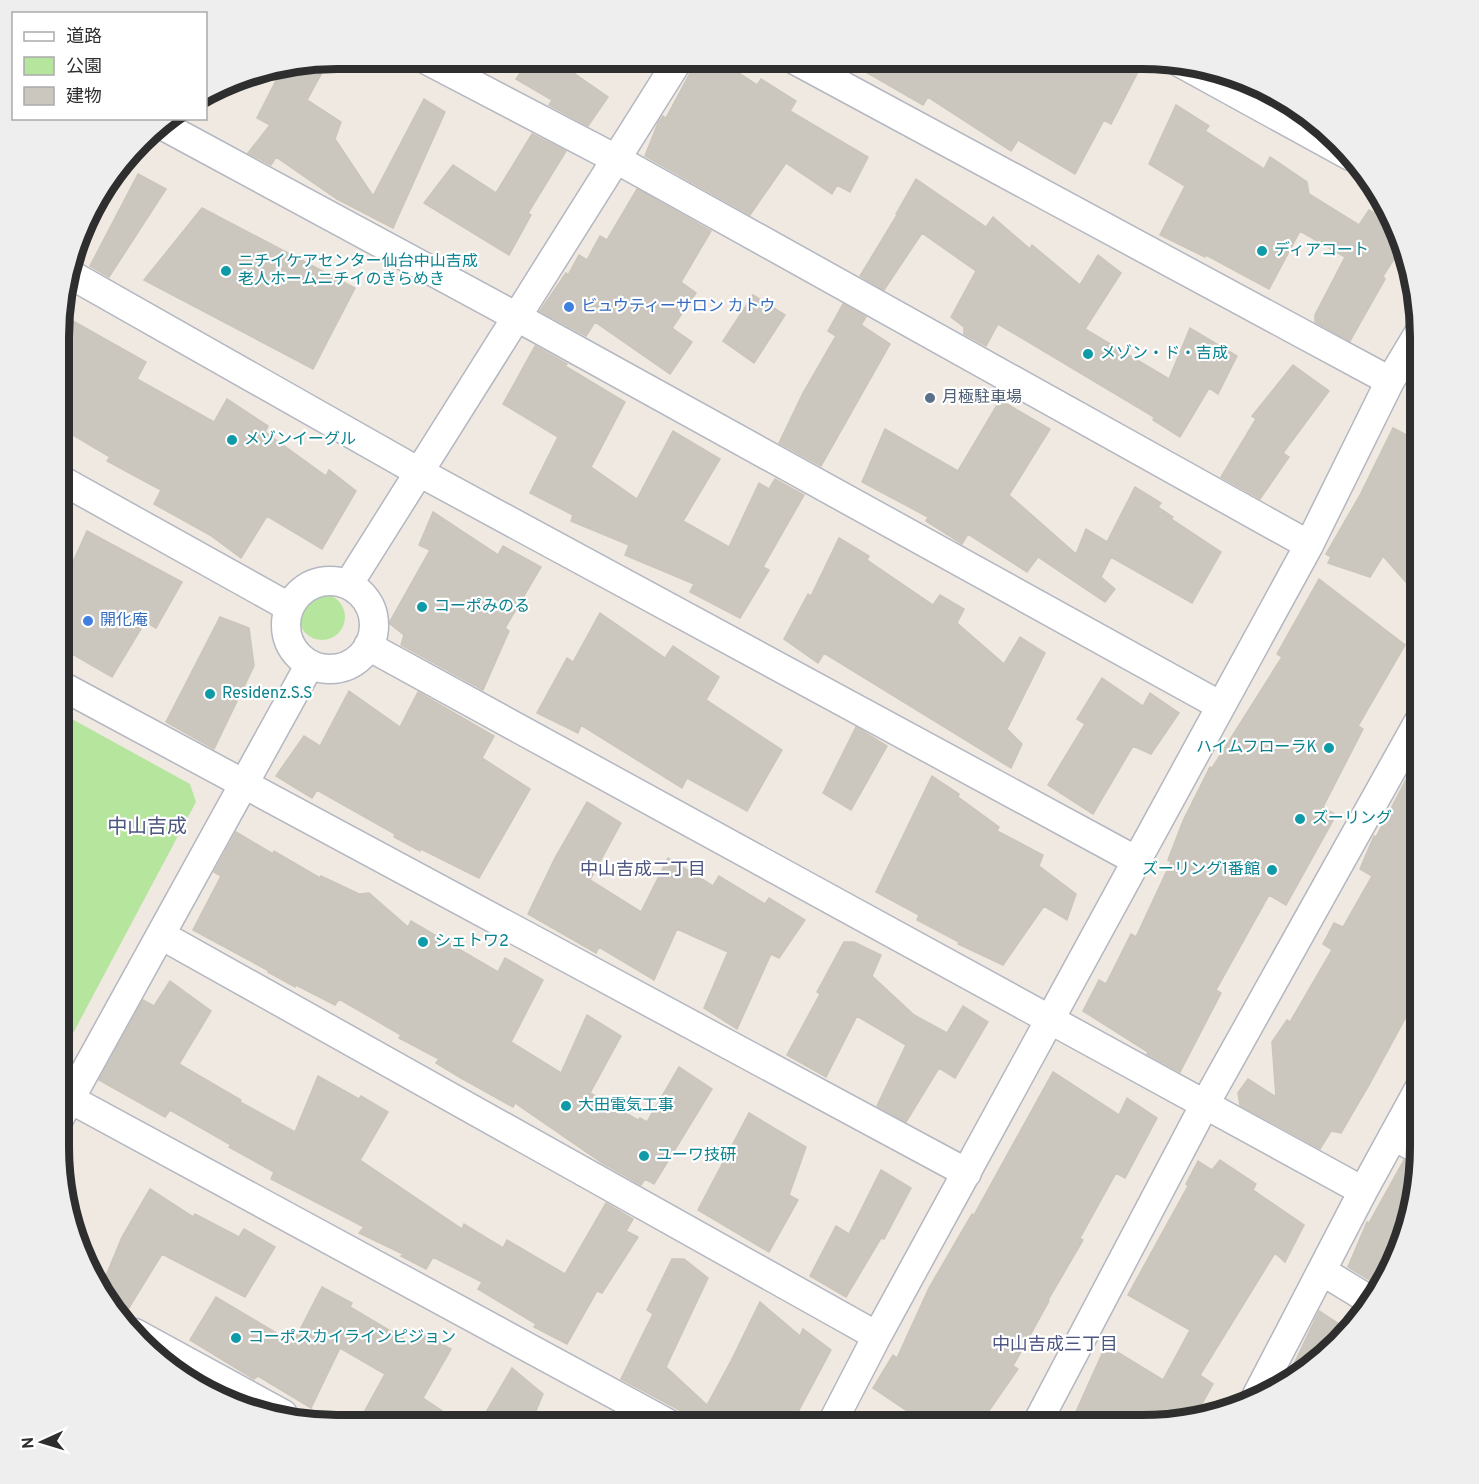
<svg xmlns="http://www.w3.org/2000/svg" width="1479" height="1484" font-family="Overpass,'Noto Sans JP',sans-serif">
	<style>
		.green { fill: #b6e59e }
		.building { fill: #cbc7bf; stroke: #cbc5ba; stroke-width: 1.5 }
		.lines { fill: none; stroke-linecap: round; stroke-linejoin: round }
		.minor-casing { stroke: #b4b7c1; stroke-width: 31 }
		.minor { stroke: #fff; stroke-width: 28 }
		.culture-dot { fill: #0f9aa8; stroke: #fff; stroke-width: 2 }
		.shop-dot { fill: #3f7fe0; stroke: #fff; stroke-width: 2 }
		.service-dot { fill: #5c6f8a; stroke: #fff; stroke-width: 2 }
		.labels { text-anchor: middle; dominant-baseline: central; stroke-width: 4.5; stroke-linejoin: round; paint-order: stroke }
		.culture-label { font-size: 16px; fill: #0d838f; stroke: #fff; text-anchor: start }
		.shop-label { font-size: 16px; fill: #366cbe; stroke: #fff; text-anchor: start }
		.service-label { font-size: 16px; fill: #4e5e75; stroke: #fff; text-anchor: start }
		.neighbourhood-label { font-size: 18px; fill: #4d5680; stroke: #fff }
		.quarter-label { font-size: 20px; fill: #4d5680; stroke: #fff }
		.rim { fill: none; stroke: #2e2e2e; stroke-width: 8 }
	</style>
	<rect width="100%" height="100%" fill="#efe9e1"/>
	<path class="green" d="M299 617a23 23 0 1 1 46 0a23 23 0 1 1-46 0Z
		M61,713L190,784L196,802L62,1054H60Z"/>
	<path class="building" d="M531,59H576L568,69L608,97L588,126L549,105L552,100L516,79Z
		M329,60L307,100L341,122L335,139L373,196L424,99L445,112L393,228L337,199L276,157L271,165L248,153L270,125L257,118L283,67Z
		M697,60H719L757,85L761,79L796,101L790,111L868,157L850,192L837,185L832,194L786,163L750,215L645,156L658,123L663,116L666,118Z
		M845,60L1124,61L1138,72L1111,124L1104,120L1075,174L1018,140L1011,151L928,97L923,105Z
		M1176,105L1209,126L1205,131L1264,169L1270,157L1307,182L1309,194L1359,225L1369,210L1393,224L1404,244L1383,276L1385,279L1350,341L1315,322V315L1345,257L1300,231L1269,289L1206,255L1205,257L1160,235L1185,186L1149,164Z
		M532,134L566,151L528,213L531,215L509,255L424,203L453,165L496,193Z
		M138,174L166,189L109,277L90,266Z
		M916,179L986,227L993,217L1030,249L1032,245L1080,285L1098,255L1121,273L1085,329L1169,379L1190,328L1237,356L1218,394L1209,388L1180,437L1153,420L1154,417L998,324L986,346L964,334V327L951,317L976,271L922,233L884,290L860,276L897,215L896,214Z
		M637,189L711,231L681,282L696,293L672,328L692,342L670,374L595,322L586,336L540,311L566,273L568,275L579,255L587,260L600,236L607,240Z
		M202,208L355,288L313,369L144,280Z
		M753,295L785,315L754,363L723,341Z
		M843,304L866,317L861,325L890,344L821,466L779,443L803,393L836,336L828,331Z
		M64,316L146,362L137,379L214,422L227,399L268,426L265,432L326,476L329,470L356,491L322,549L267,516L241,558L210,535L154,504L161,490L107,461L110,457L63,429Z
		M535,346L567,364L565,366L625,402L591,467L637,499L673,431L720,459L683,521L729,547L759,483L769,489L775,479L804,495L763,567L769,570L740,618L690,592L694,584L625,555L629,545L571,521L573,515L530,493L558,437L503,404Z
		M1293,365L1329,391L1283,453L1289,457L1260,499L1221,477L1256,419L1252,416Z
		M1000,400L1050,429L1009,495L1076,554L1086,529L1107,542L1135,487L1161,503L1158,507L1173,517L1171,519L1221,552L1192,603L1111,557L1101,577L1115,589L1105,602L1038,557L1027,572L968,534L962,544L926,521L928,517L862,482L885,429L958,471Z
		M1393,428L1420,442V598L1383,556L1370,577L1328,563L1331,557L1326,554L1360,495Z
		M433,512L498,555L503,546L541,567L505,628L509,631L483,690L401,645L404,635L389,623L430,550L419,545Z
		M87,531L182,582L156,628L145,622L112,677L62,648V586Z
		M839,538L869,556L867,560L933,605L940,595L964,609L957,623L1004,664L1020,637L1045,653L1007,729L1022,744L1011,768L824,653L818,663L784,639L808,594L811,596Z
		M1319,579L1405,645L1358,726L1363,729L1323,807L1336,815L1286,905L1269,895L1216,990L1221,993L1180,1072L1147,1054L1148,1052L1083,1011L1099,980L1106,984L1131,934L1136,937L1171,862L1168,860L1183,821L1210,767L1212,768L1282,657L1277,654Z
		M600,613L665,658L673,646L719,677L706,700L782,750L747,811L687,778L682,788L581,725L578,733L537,713L567,658L573,662Z
		M220,617L249,628L254,666L214,749L166,722Z
		M1102,678L1143,706L1150,693L1179,713L1151,754L1133,746L1093,814L1048,785L1085,724L1077,719Z
		M349,691L400,727L418,692L494,736L482,758L530,789L479,878L421,849L420,851L394,837L395,834L317,790L312,798L276,776L304,736L320,746Z
		M856,727L887,746L851,810L823,793Z
		M1420,753V991L1369,1085L1341,1133L1331,1131L1320,1149L1240,1105L1238,1093L1248,1079L1276,1097L1272,1042L1287,1020L1290,1022L1332,950L1323,944L1334,923L1343,927L1372,876L1360,869L1374,836L1376,837Z
		M932,776L959,794L958,797L999,827L997,831L1043,855L1039,866L1076,894L1067,920L1044,906L1003,965L958,944L959,942L917,920L919,915L876,892Z
		M587,802L621,823L590,880L641,912L668,858L713,886L719,876L765,904L769,898L805,920L779,958L771,954L737,1029L704,1008L728,952L677,929L654,980L599,947L596,953L528,914L555,858Z
		M236,832L273,854L274,851L320,878L321,876L359,894L369,893L408,927L411,921L498,972L505,958L543,980L511,1042L561,1073L587,1015L621,1036L590,1093L638,1120L640,1118L647,1122L679,1067L712,1089L654,1184L645,1179L641,1185L601,1162L515,1103L513,1107L461,1078L436,1063L439,1059L399,1038L401,1035L339,999L335,1005L296,985L295,987L268,972L269,971L193,930L221,876L214,872Z
		M844,942H854L881,955L872,976L914,1015L947,1033L963,1006L988,1022L955,1078L939,1068L906,1122L877,1106L906,1045L857,1016L826,1077L787,1055L820,994L817,992Z
		M170,981L211,1011L179,1064L241,1100L240,1102L295,1132L318,1076L359,1099L361,1096L388,1112L360,1160L462,1229L464,1224L503,1248L507,1240L565,1274L606,1203L633,1219L626,1231L638,1237L602,1293L597,1291L567,1344L534,1327L536,1324L478,1289L482,1282L433,1257L426,1269L401,1256L403,1254L359,1233L364,1227L271,1179L274,1172L229,1147L231,1145L170,1110L165,1117L99,1080L143,1000L154,1006Z
		M1053,1072L1119,1115L1127,1098L1157,1118L1125,1178L1116,1173L1080,1238L1083,1240L1048,1300L1049,1301L1013,1366L1018,1369L979,1425H928L873,1388L893,1355L897,1358L929,1288L972,1214L974,1215Z
		M749,1113L806,1147L789,1195L798,1200L769,1252L698,1210Z
		M1220,1160L1256,1184L1253,1190L1304,1225L1285,1262L1275,1253L1200,1375L1213,1384L1194,1418L1160,1425H1070L1106,1345L1163,1380L1190,1330L1128,1295L1188,1186L1186,1184L1198,1161L1212,1170Z
		M1404,1160L1419,1166L1398,1245L1378,1285L1348,1267L1367,1222L1369,1223Z
		M881,1170L911,1188L884,1239L881,1238L846,1297L810,1276L836,1226L849,1234Z
		M150,1189L193,1217L195,1214L239,1237L244,1229L275,1247L245,1297L162,1254L127,1311L108,1301L101,1288L122,1237Z
		M672,1259H684L708,1278L666,1367L707,1405L731,1361L760,1302L800,1336L803,1329L831,1350L791,1425H695L698,1420L621,1379L653,1314L647,1310Z
		M322,1287L352,1303L350,1307L414,1345L421,1332L451,1349L423,1398L463,1425H357L385,1374L340,1348L311,1408L258,1376L254,1379L190,1340L216,1297L293,1343Z
		M1319,1311L1345,1328L1311,1368L1286,1381Z
		M512,1368L543,1394L530,1425H510L485,1414Z"/>
	<g class="lines">
		<g class="minor-casing">
			<path id="minor" d="M425,59L616,159L1309,545
				M795,60L1390,381
				M1177,61L1350,156
				M160,124L517,317L1221,706
				M68,273L419,472L1137,861
				M63,481L289,607
				M286 625a44 44 0 1 1 88 0a44 44 0 1 1-88 0Z
				M348,585L679,59
				M368,646L1363,1191
				M62,686L967,1173
				M161,935L877,1336
				M59,1093L671,1425
				M59,1119L310,664
				M1393,1136L1420,1150
				M1322,1271L1368,1299
				M135,1333L283,1414
				M1256,1397L1363,1191L1420,1087
				M831,1425L877,1336L1309,545L1390,381L1420,331
				M1036,1425L1205,1104L1420,719"/>
		</g>
		<use href="#minor" class="minor"/>
	</g>
	<g class="culture-dot">
		<circle cx="1262" cy="251" r="6"/>
		<circle cx="226" cy="271" r="6"/>
		<circle cx="1088" cy="354" r="6"/>
		<circle cx="232" cy="440" r="6"/>
		<circle cx="422" cy="607" r="6"/>
		<circle cx="210" cy="694" r="6"/>
		<circle cx="1329" cy="748" r="6"/>
		<circle cx="1300" cy="819" r="6"/>
		<circle cx="1272" cy="870" r="6"/>
		<circle cx="423" cy="942" r="6"/>
		<circle cx="566" cy="1106" r="6"/>
		<circle cx="644" cy="1156" r="6"/>
		<circle cx="236" cy="1338" r="6"/>
	</g>
	<g class="shop-dot">
		<circle cx="569" cy="307" r="6"/>
		<circle cx="88" cy="621" r="6"/>
	</g>
	<circle class="service-dot" cx="930" cy="398" r="6"/>
	<g class="labels">
		<g class="culture-label">
			<text x="1274" y="251">ディアコート</text>
			<text x="238" y="262">ニチイケアセンター仙台中山吉成<tspan x="238" dy="18">老人ホームニチイのきらめき</tspan></text>
			<text x="1100" y="354">メゾン・ド・吉成</text>
			<text x="244" y="440">メゾンイーグル</text>
			<text x="434" y="607">コーポみのる</text>
			<text x="222" y="694">Residenz.S.S</text>
			<text x="1317" y="748" text-anchor="end">ハイムフローラK</text>
			<text x="1312" y="819">ズーリング</text>
			<text x="1260" y="870" text-anchor="end">ズーリング1番館</text>
			<text x="435" y="942">シェトワ2</text>
			<text x="578" y="1106">大田電気工事</text>
			<text x="656" y="1156">ユーワ技研</text>
			<text x="248" y="1338">コーポスカイラインピジョン</text>
		</g>
		<g class="shop-label">
			<text x="581" y="307">ビュウティーサロン カトウ</text>
			<text x="100" y="621">開化庵</text>
		</g>
		<g class="service-label">
			<text x="942" y="398">月極駐車場</text>
		</g>
		<g class="neighbourhood-label">
			<text x="643" y="870">中山吉成二丁目</text>
			<text x="1055" y="1345">中山吉成三丁目</text>
		</g>
		<g class="quarter-label">
			<text x="147" y="828">中山吉成</text>
		</g>
	</g>
	<path d="M0 0H1479V1484H0ZM337 69H1142A268 268 0 0 1 1410 337V1147A268 268 0 0 1 1142 1415H337A268 268 0 0 1 69 1147V337A268 268 0 0 1 337 69Z" fill="#eee" fill-rule="evenodd"/>
	<path class="rim" d="M337 69H1142A268 268 0 0 1 1410 337V1147A268 268 0 0 1 1142 1415H337A268 268 0 0 1 69 1147V337A268 268 0 0 1 337 69Z"/>
	<rect x="12" y="12" width="195" height="108" fill="#ffffff" stroke="#ababab" stroke-width="1.5"/>
	<rect x="24" y="32" width="30" height="9" fill="#ffffff" stroke="#ababab" stroke-width="1.5"/>
	<text x="66" y="42" font-size="18" fill="#2e2e2e">道路</text>
	<rect x="24" y="57" width="30" height="18" fill="#b6e59e" stroke="#ababab" stroke-width="1.5"/>
	<text x="66" y="72" font-size="18" fill="#2e2e2e">公園</text>
	<rect x="24" y="87" width="30" height="18" fill="#cbc7bf" stroke="#ababab" stroke-width="1.5"/>
	<text x="66" y="102" font-size="18" fill="#2e2e2e">建物</text>
	<g transform="translate(42 1442) rotate(266)" stroke="#ffffff" stroke-width="4.5" paint-order="stroke">
	<path d="M0-4.5L10 22L0 15L-10 22Z" fill="#2e2e2e"/>
	<text y="-9" font-size="16" font-weight="bold" text-anchor="middle" fill="#2e2e2e">N</text>
	</g>
</svg>
